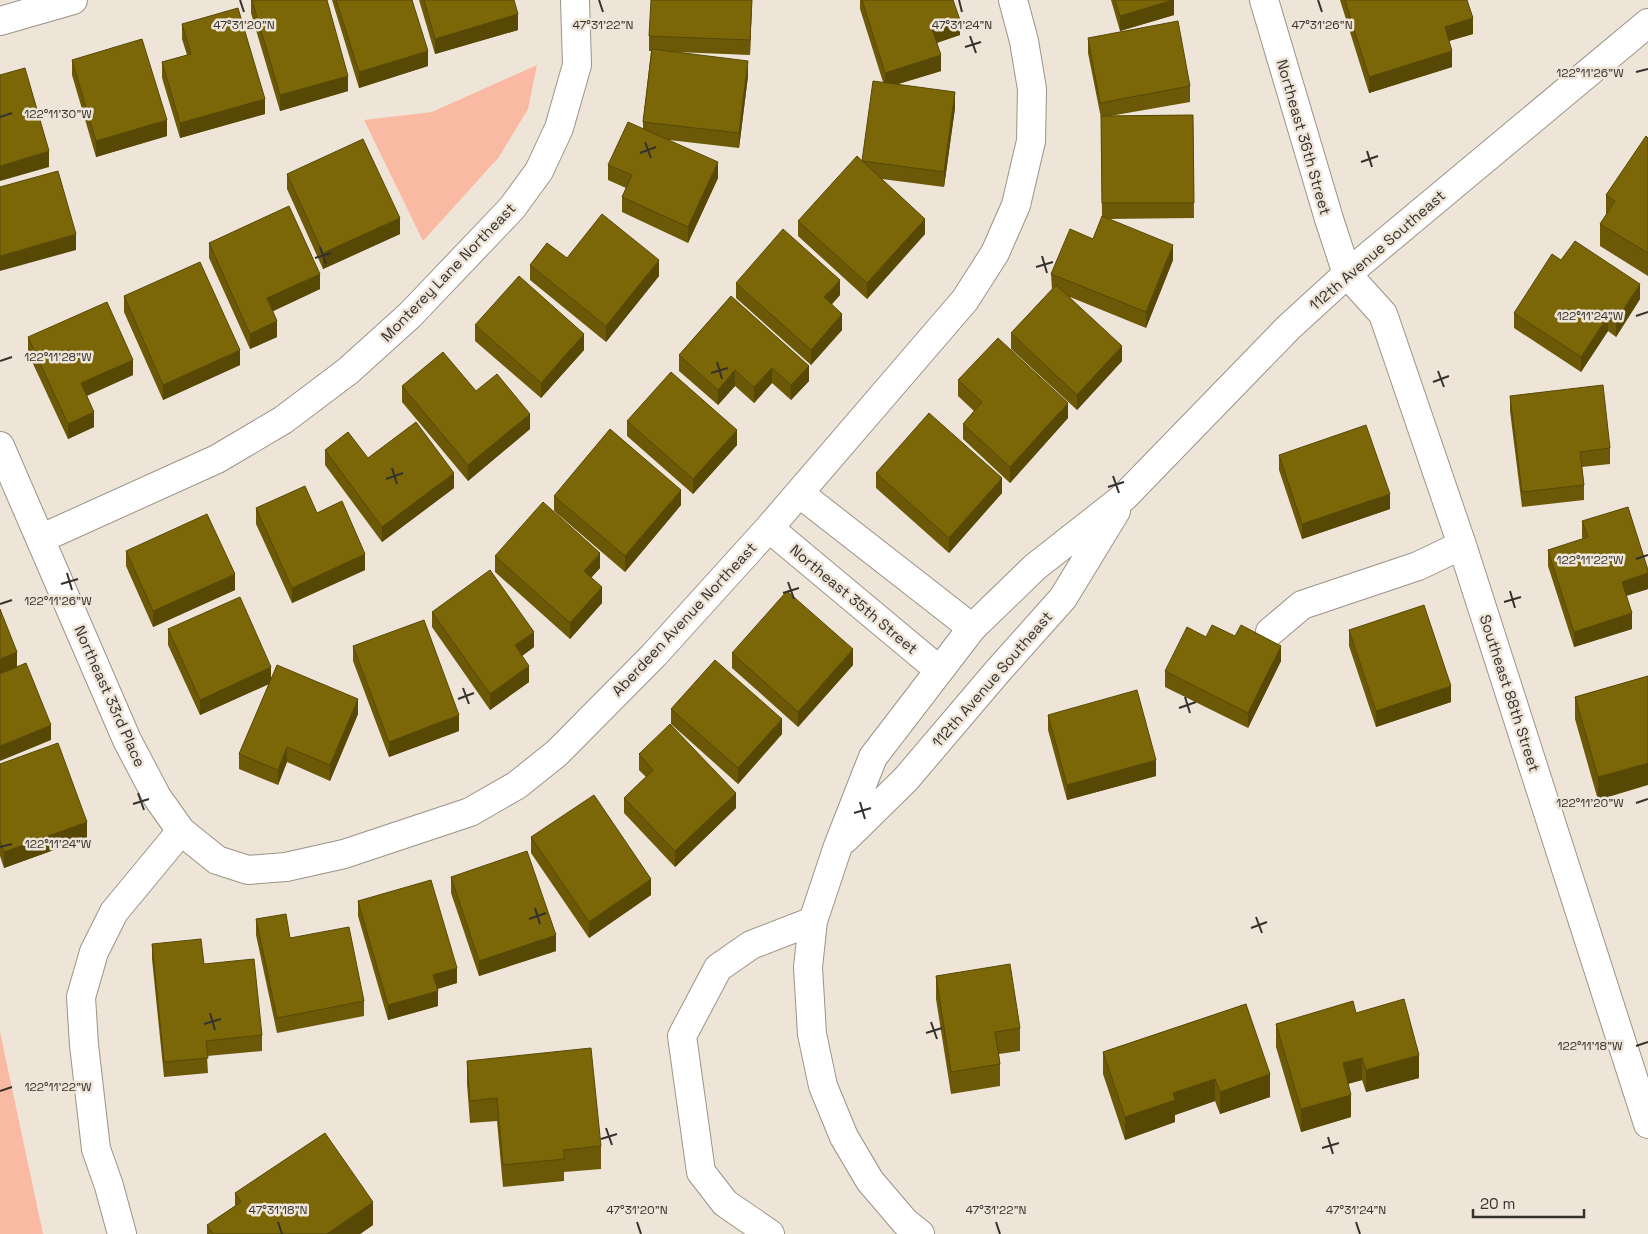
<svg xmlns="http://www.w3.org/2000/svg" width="1648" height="1234" font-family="'Space Grotesk',sans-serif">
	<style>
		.green { fill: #fab9a3 }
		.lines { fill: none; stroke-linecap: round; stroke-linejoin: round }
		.minor-casing { stroke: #9c9388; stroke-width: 30 }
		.minor { stroke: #fff; stroke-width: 28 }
		.wall { fill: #6b5907 }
		.shaded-wall { fill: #574806 }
		.building { fill: #7c6708; stroke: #574806 }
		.ticks { fill: none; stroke: #35312d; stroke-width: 2 }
		.labels { text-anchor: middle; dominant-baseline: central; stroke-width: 5; stroke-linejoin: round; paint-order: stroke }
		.street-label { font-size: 15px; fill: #35312d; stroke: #eee5d8 }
		.ticks-label { font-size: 12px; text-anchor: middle; fill: #35312d; stroke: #eee5d8; stroke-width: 5; stroke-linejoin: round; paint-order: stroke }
	</style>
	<rect width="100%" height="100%" fill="#eee5d8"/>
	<path class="green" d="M537,65L528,109L499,157L423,241L364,120L432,112Z
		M0,1032L43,1234H0Z"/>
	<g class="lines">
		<g class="minor-casing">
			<path id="minor" d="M1264,0L1329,219L1347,274L1383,314L1462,545L1648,1124
				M0,21L73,0
				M0,446L127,740L157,797L181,831L217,860L248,870L286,867L344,854L470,812L517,785L557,753L654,655L769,528L965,300L995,253L1016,205L1031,141L1032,89L1024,41L1013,0
				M799,493L972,628
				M769,528L939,670
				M40,539L217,459L283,420L348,371L410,315L512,208L539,171L559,128L577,65L575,0
				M1270,632L1302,605L1418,566L1462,545
				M845,839L906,779L997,672L1063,598L1116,511
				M122,1234L109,1186L96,1149L84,1045L81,997L94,952L114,912L181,831
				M770,1234L725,1203L701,1172L682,1036L718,968L751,945L813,921
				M920,1234L905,1222L870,1181L844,1137L823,1086L812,1034L808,967L813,921L838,846L873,757L972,628L1035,567L1124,497L1288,328L1347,274L1648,23"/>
		</g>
		<use href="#minor" class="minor"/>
	</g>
	<path class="wall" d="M251,0H327L348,91L280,111L251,13Z
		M332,0H412L428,66L359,88Z
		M419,0H514L518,30L435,54Z
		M752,0L750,55L676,52L748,76L739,148L669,140L718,178L688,243L622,212V197L626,188L608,180V165L643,129V122L651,51H649V36Z
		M860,0H953L960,35L937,43L941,71L898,84L955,108L944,187L882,179L925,234L867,299L798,236V221L862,161L883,82L860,9Z
		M1111,0H1174V15L1120,31Z
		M1340,0H1467L1473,34L1449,41L1452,67L1369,93Z
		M182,24L265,114L180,138L162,78V62L187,55L182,39Z
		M1088,38L1190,86V102L1110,116L1193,115L1194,218L1107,219L1173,260L1146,328L1070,297L1122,361L1077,410L1011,349V333L1052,290L1051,274L1093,239L1102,217L1101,118L1088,53Z
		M72,60L167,136L96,157L72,75Z
		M1648,138V276L1600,246V224L1606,215V195Z
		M287,174L400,234L323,269L287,189Z
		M209,243L320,289L273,311L277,337L250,349L209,258Z
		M567,258L659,276L606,342L530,280V265Z
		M1561,260L1640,299L1616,337L1608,331L1581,372L1514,328V313Z
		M736,283L840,295L832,304L842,330L811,365L736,298Z
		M124,296L240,365L163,400L124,312Z
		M731,296L809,381L791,400L772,383L754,403L735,386L718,405L679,371V355Z
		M475,325L584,350L541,398L475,341Z
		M28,337L133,375L87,396L94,427L68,439L28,353Z
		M958,380L1068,418L1010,483L963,439V424L974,411L958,396Z
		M402,386L530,429L468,481L402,402Z
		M1510,396L1610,448V464L1582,467L1584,485V500L1522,507L1510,411Z
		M627,421L737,445L693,494L627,436Z
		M325,450L368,458L454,488L382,542L325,465Z
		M1279,455L1390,509L1302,539L1279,470Z
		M876,473L1002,493L949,553L876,488Z
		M554,496L681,505L625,572L554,511Z
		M256,508L317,513L365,570L292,603L256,524Z
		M1582,521L1648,570V589L1626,596L1632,629L1574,647L1548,566V550L1583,539L1582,537Z
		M126,551L235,590L153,627L126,566Z
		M495,556L600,568L591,577L602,603L570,639L495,572Z
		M432,612L534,647L522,656L529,682L490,710L432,627Z
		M168,629L271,678L358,714L330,781L287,762L278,785L239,769V754L269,684L200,715L168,645Z
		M1349,630L1451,702L1376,727L1349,646Z
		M353,646L459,731L389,757L353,661Z
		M732,653L853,665L798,727L732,668Z
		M1281,661L1248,728L1165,687V671Z
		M1648,676L1598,800L1575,719V697Z
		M671,709L782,734L738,784L671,724Z
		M1048,715L1156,776L1067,800L1048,730Z
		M639,754L736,808L675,867L624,813V798L646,777L639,770Z
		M0,764L87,838L4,868L0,856Z
		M531,837L651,895L589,938L531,853Z
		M451,877L556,951L479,976L451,893Z
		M358,901L457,983L438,989V1006L388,1020L358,916Z
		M256,919L290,938L364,1001V1016L277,1033L256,935Z
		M152,944L204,964L262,1035V1051L207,1056L208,1073L164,1077L152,959Z
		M936,976L1020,1028V1051L999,1054L1000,1064V1086L951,1094L936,999Z
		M1246,1004L1270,1097L1220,1114L1215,1101L1175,1115V1122L1125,1140L1103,1074V1052Z
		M1356,1013L1419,1078L1366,1092L1362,1080L1348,1084L1351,1117L1301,1132L1276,1047V1024Z
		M467,1061L601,1146V1169L564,1172V1181L503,1187L497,1121L470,1123L467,1084Z
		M235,1193L373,1225L360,1234H207V1225L235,1206Z"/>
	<path class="shaded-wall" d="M752,0L750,55V40Z
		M1174,0V15L1120,31V16Z
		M518,14V30L435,54V39Z
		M1473,18V34L1445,42V27Z
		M960,20V35L932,44V29Z
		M428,51V66L359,88V72Z
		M1452,51V67L1369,93V77Z
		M941,55V71L885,88V73Z
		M748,61V76L739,148V133Z
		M348,76V91L280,111V95Z
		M955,92V108L944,187V172Z
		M265,99V114L180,138V123Z
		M167,120V136L96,157V141Z
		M49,151V167L0,181V166Z
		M718,162V178L688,243V227Z
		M400,218V234L323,269V253Z
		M925,219V234L867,299V283Z
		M76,234V250L0,271V256Z
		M1173,245V260L1146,328V312Z
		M659,260V276L606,342V326Z
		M320,274V289L267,314V298Z
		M840,280V295L824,313V297Z
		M1640,284V299L1616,337V321Z
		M842,314V330L811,365V350Z
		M1608,316V331L1581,372V357Z
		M277,321V337L250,349V334Z
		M584,334V350L541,398V383Z
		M1122,346V361L1077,410V395Z
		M240,350V365L163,400V385Z
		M133,360V375L81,398V383Z
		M809,366V381L791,400V385Z
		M772,368V383L754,403V387Z
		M735,370V386L718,405V390Z
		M1068,403V418L1010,483V467Z
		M94,412V427L68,439V424Z
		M530,414V429L468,481V465Z
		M737,430V445L693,494V479Z
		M454,473V488L382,542V527Z
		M1002,478V493L949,553V538Z
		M681,490V505L625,572V556Z
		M1390,494V509L1302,539V524Z
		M600,553V568L584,586V571Z
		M365,554V570L292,603V588Z
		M1648,573V589L1622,597V582Z
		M235,574V590L153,627V611Z
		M602,587V603L570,639V623Z
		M1632,613V629L1574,647V632Z
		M534,632V647L515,661V645Z
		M1281,646V661L1248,728V713Z
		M853,649V665L798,727V712Z
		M17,652V668L0,674V659Z
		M529,666V682L490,710V694Z
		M271,667V683L200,715V700Z
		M1451,686V702L1376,727V711Z
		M358,699V714L330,781V765Z
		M459,715V731L389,757V742Z
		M782,719V734L738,784V768Z
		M51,725V740L0,761V746Z
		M287,747V762L278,785V770Z
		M1156,760V776L1067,800V785Z
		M1648,763V785L1598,800V777Z
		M736,793V808L675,867V851Z
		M87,822V838L4,868V852Z
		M651,879V895L589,938V922Z
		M556,935V951L479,976V961Z
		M457,968V983L433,990V975Z
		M438,991V1006L388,1020V1005Z
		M1419,1055V1078L1366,1092V1070Z
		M1362,1058V1080L1343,1085V1063Z
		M1270,1074V1097L1220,1114V1092Z
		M1215,1079V1101L1175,1115V1122L1125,1140V1117L1173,1093Z
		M1351,1095V1117L1301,1132V1109Z
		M373,1202V1225L360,1234H327Z"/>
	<path class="building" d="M252,0H327L348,76L280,95Z
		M336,0H412L428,51L359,72Z
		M424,0H514L518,14L435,39Z
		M651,0H752L750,40L649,36Z
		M862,0H953L960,20L932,29L941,55L885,73Z
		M1115,0H1173L1120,16Z
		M1345,0H1467L1473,18L1445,27L1452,51L1369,77Z
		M238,8L265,99L180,123L162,62L191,54L182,24Z
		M1178,21L1190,86L1100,103L1088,38Z
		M142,39L167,120L96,141L72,60Z
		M652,49L748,61L739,133L643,122Z
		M25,68L49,151L0,166V75Z
		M873,81L955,92L944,172L862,161Z
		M1193,115L1194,203H1102L1101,116Z
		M628,122L718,162L688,227L622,197L632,175L608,165Z
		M1646,136L1648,138V253L1600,224L1615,201L1606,195Z
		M363,139L400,218L323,253L287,174Z
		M857,156L925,219L867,283L798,221Z
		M58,171L76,234L0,256V187Z
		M289,206L320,274L267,298L277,321L250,334L209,243Z
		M602,214L659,260L606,326L530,265L547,243L567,258Z
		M1102,216L1173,245L1146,312L1051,274L1070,229L1093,239Z
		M783,229L840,280L824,297L842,314L811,350L736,283Z
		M1575,241L1640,284L1616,321L1608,316L1581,357L1514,313L1552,254L1561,260Z
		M200,262L240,350L163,385L124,296Z
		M519,276L584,334L541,383L475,325Z
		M1056,285L1122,346L1077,395L1011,333Z
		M731,296L809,366L791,385L772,368L754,387L735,370L718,390L679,355Z
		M107,302L133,360L81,383L94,412L68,424L28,337Z
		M998,338L1068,403L1010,467L963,424L982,402L958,380Z
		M443,352L476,391L497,374L530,414L468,465L402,386Z
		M671,372L737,430L693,479L627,421Z
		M1603,385L1610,448L1580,452L1584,485L1522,492L1510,396Z
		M929,413L1002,478L949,538L876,473Z
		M416,422L454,473L382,527L325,450L348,432L368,458Z
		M1366,425L1390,494L1302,524L1279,455Z
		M610,429L681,490L625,556L554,496Z
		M305,486L317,513L342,501L365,554L292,588L256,508Z
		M543,502L600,553L584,571L602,587L570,623L495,556Z
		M1628,507L1648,570V573L1622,582L1632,613L1574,632L1548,550L1588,537L1582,521Z
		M207,514L235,574L153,611L126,551Z
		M490,570L534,632L515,645L529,666L490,694L432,612Z
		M787,591L853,649L798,712L732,653Z
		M240,597L271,667L200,700L168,629Z
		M1424,605L1451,686L1376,711L1349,630Z
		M0,609L17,652L0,659Z
		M424,620L459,715L389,742L353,646Z
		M1212,625L1235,636L1241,625L1281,646L1248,713L1165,671L1187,627L1206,637Z
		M715,660L782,719L738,768L671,709Z
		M26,663L51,725L0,746V674Z
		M277,665L358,699L330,765L287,747L278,770L239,754Z
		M1648,676V763L1598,777L1575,697Z
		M1137,690L1156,760L1067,785L1048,715Z
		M670,724L736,793L675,851L624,798L653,770L639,754Z
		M58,743L87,822L4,852L0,840V764Z
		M594,795L651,879L589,922L531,837Z
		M527,851L556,935L479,961L451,877Z
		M431,880L457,968L433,975L438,991L388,1005L358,901Z
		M286,914L290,938L349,927L364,1001L277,1018L256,919Z
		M201,939L204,964L254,959L262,1035L206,1041L208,1058L164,1062L152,944Z
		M1010,964L1020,1028L995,1032L1000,1064L951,1072L936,976Z
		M1404,999L1419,1055L1366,1070L1362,1058L1343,1063L1351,1095L1301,1109L1276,1024L1353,1001L1356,1013Z
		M1246,1004L1270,1074L1220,1092L1215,1079L1173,1093L1175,1100L1125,1117L1103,1052Z
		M591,1048L601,1146L564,1150V1159L503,1165L497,1098L470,1101L467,1061Z
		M325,1133L373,1202L327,1234H213L207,1225L241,1202L235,1193Z"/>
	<path class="ticks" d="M240,0L244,12M599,0L603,12M959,0L962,12M1318,0L1322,12M970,36L976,53M965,47L981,42M1636,72L1648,69M0,117L12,113M645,142L651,158M1367,151L1372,167M640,153L656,147M1361,162L1378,156M320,247L326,264M1042,256L1047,273M315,258L331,253M1036,267L1053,262M1636,316L1648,312M0,361L12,357M717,362L722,379M1438,371L1444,387M711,373L728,368M1433,382L1449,376M392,468L397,484M1113,476L1119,493M386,479L403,473M1108,487L1124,482M1636,559L1648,555M67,573L72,590M788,582L794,599M61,584L78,579M1510,591L1515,608M783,593L799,588M1504,602L1521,597M0,604L12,600M463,688L469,704M1185,697L1190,713M458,699L474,693M1179,708L1196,702M138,793L144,810M860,802L865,819M1636,803L1648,799M133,804L149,799M854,813L871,808M0,847L12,844M535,908L540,924M1256,917L1262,933M529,919L546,913M1251,928L1267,922M210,1013L215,1030M931,1022L937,1039M204,1024L221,1019M926,1033L942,1028M1636,1046L1648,1042M0,1091L12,1087M606,1128L612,1145M1328,1137L1333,1154M601,1139L617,1134M1322,1148L1339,1143M278,1222L282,1234M637,1222L641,1234M996,1222L1000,1234M1356,1222L1360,1234"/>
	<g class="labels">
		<g class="street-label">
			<text transform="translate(1304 137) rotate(74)">Northeast 36th Street</text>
			<text transform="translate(1377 250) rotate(-41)">112th Avenue Southeast</text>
			<text transform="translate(448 272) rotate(-46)">Monterey Lane Northeast</text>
			<text transform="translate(854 599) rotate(40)">Northeast 35th Street</text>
			<text transform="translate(684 619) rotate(-47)">Aberdeen Avenue Northeast</text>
			<text transform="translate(992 679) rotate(-49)">112th Avenue Southeast</text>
			<text transform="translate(1510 693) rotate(72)">Southeast 88th Street</text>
			<text transform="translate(110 696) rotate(66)">Northeast 33rd Place</text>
		</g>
	</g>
	<g class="ticks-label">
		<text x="244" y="29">47°31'20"N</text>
		<text x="603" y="29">47°31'22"N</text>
		<text x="962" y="29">47°31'24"N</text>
		<text x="1322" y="29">47°31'26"N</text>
		<text x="1590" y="77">122°11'26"W</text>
		<text x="58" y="118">122°11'30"W</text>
		<text x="1590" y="320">122°11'24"W</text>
		<text x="58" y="361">122°11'28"W</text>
		<text x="1590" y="564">122°11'22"W</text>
		<text x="58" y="605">122°11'26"W</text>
		<text x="1590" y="807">122°11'20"W</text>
		<text x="58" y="848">122°11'24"W</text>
		<text x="1590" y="1050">122°11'18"W</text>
		<text x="58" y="1091">122°11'22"W</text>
		<text x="278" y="1214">47°31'18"N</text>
		<text x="637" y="1214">47°31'20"N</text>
		<text x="996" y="1214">47°31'22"N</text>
		<text x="1356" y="1214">47°31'24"N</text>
	</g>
	<path d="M1473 1209v8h111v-8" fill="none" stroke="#35312d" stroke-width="2.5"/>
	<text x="1480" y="1209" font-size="15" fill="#35312d" stroke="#eee5d8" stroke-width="4" paint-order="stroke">20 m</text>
</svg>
